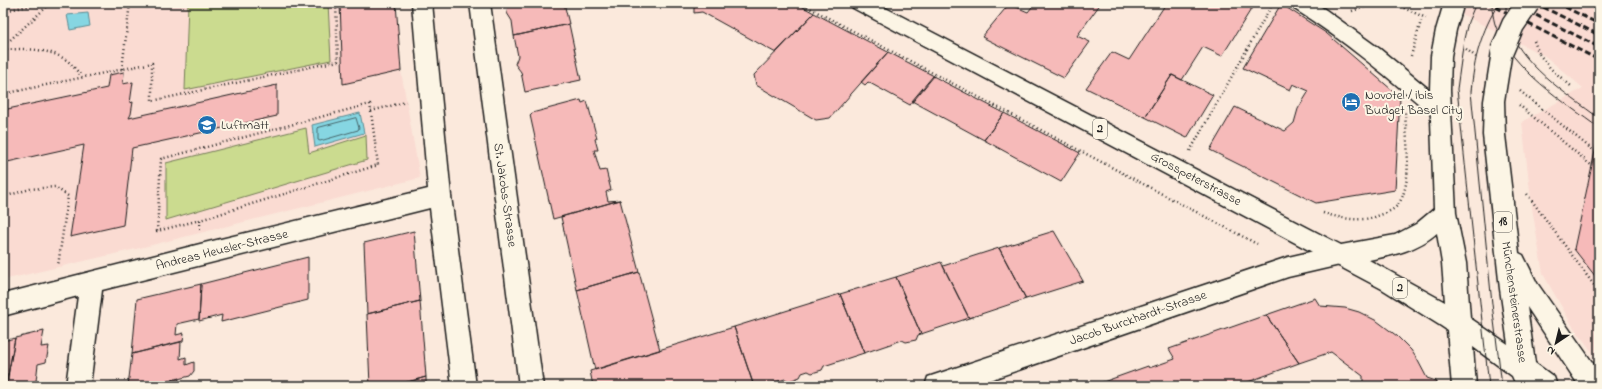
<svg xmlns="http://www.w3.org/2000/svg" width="1602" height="389" font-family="'Indie Flower',sans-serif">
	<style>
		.built { fill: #fadbd2 }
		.green { fill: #cbdb8f; stroke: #747c56 }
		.water { fill: #86d6e2; stroke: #5c8c93 }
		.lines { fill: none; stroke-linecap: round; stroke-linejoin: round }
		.shore { stroke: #46666b; stroke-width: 1 }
		.building { fill: #f6bab9; stroke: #1c1c1c }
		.minor-casing { stroke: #1c1c1c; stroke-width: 3 }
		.major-casing { stroke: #1c1c1c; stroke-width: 3 }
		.path { stroke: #1c1c1c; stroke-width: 2.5; stroke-dasharray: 1 3; stroke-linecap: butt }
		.minor { fill: #fcf5e5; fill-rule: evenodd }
		.major { fill: #fcf5e5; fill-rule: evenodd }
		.tram { stroke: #1c1c1c; stroke-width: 1 }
		.rail { stroke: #1c1c1c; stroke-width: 3; stroke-dasharray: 6 3; stroke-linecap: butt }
		.major-bridge-casing { stroke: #1c1c1c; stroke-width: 25; stroke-linecap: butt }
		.path-bridge { stroke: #1c1c1c; stroke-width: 2.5; stroke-dasharray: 1 3; stroke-linecap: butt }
		.major-bridge { stroke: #fcf5e5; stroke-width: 22 }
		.labels { text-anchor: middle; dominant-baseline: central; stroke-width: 4; stroke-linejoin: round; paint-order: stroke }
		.shield { fill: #fcf5e5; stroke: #5f5d58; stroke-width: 1 }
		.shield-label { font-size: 12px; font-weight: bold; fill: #1c1c1c }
		.poi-label { font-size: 13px; fill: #1c1c1c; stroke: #fcf5e5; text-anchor: start }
		.street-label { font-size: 13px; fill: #1c1c1c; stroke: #fcf5e5 }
	</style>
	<rect width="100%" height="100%" fill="#fbe9dc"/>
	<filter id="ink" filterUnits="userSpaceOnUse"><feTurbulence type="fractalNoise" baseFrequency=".025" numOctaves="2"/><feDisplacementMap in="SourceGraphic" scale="8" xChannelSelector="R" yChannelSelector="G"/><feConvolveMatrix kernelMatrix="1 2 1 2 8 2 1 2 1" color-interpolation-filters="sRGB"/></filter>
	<g filter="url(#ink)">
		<path class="built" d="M3,3H396L401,71L420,178L140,248L3,280Z
			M1439,3H1599V361L1572,325L1543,274L1532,208L1522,122L1583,88L1545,56Z"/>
		<path class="green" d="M188,3H328L331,60L185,90Z
			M306,128L309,153L366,135L367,160L166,220V163Z"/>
		<path class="water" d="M88,13L90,26L70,30L67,15Z
			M360,113L364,133L315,147L312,125Z"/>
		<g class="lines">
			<path class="shore" d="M356,118L359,128L358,130L320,141L318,140V128Z"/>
		</g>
		<path class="building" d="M340,3H396L401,71L343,84Z
			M508,3H564L569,24L514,36L512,21L507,13Z
			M700,3H796L814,13L776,53L702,12L694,13V8Z
			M1035,3H1101L1077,36L1090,42L1064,78L982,37L1009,4L1028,12Z
			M1160,3H1255L1222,56L1203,47L1182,80L1172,75L1145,117L1086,88L1112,52L1129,60L1165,5Z
			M1281,4L1326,33L1400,97L1395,190L1316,203L1210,150L1235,107L1285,131L1294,123L1298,109L1309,91L1293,84L1290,90L1243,68Z
			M814,13L888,52L830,118L816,120L756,85L754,75Z
			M569,24L581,80L525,92L521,72L515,64L518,56L514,36Z
			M888,52L934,76L910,105L868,82L865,85L861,82Z
			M124,72L123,84L133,82L130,103L133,102L131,114L129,118L277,85V116L132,148L123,225L70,237L84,145L3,163V110L107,88L109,75Z
			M1172,75L1213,95L1187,138L1145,117Z
			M933,76L1004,113L984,140L912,101Z
			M581,100L582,103L587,101L597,138L595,139L598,150H594L600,171L606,170L611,190L606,192L608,201L620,200L553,219L530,115L532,113Z
			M1004,113L1080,153L1061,182L984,140Z
			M1597,142L1599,144V281L1574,249Z
			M620,200L639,272L577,290L561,217Z
			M414,231L420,301L367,314L364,243Z
			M1054,231L1083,281L1026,299L999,248Z
			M999,248L1026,299L969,318L943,266Z
			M308,257V300L221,322L222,315L199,321L201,284Z
			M941,262L969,318L921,334L896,277Z
			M639,272L660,350L595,370L577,290Z
			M896,277L921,334L918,335L916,340L906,342L902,340L864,353L840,294Z
			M201,284L199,319L177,324L176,335L184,333L183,341L132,354L137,299Z
			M840,294L864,353L824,366L822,370L812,373L808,371L802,373L800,377L789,381L785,379L763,386H754L734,327Z
			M1315,298L1320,306L1345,308L1359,312L1377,321L1397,336L1411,350L1417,359L1427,378L1436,381V386H1363V376L1331,352L1299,363L1266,315Z
			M420,301L426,377L393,386H370L367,314Z
			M1266,315L1299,363L1237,386H1092L1148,366L1149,368L1175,359L1169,349Z
			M734,327L753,384L746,386H593L590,371Z
			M44,331L41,347L49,346L46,362L38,364L36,381L15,386H6L15,338Z
			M15,338L6,386H3V341Z
			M181,342L180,359L186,357V365L194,362V371L190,376L150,386H128L132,354Z
			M426,377V386H393Z
			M179,378L178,386H150Z"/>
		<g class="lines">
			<g class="minor-casing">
				<path id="minor" d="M412,3H432L451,196L476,386H452L430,208L102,290L90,386H66L78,296L3,316V294L200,244L428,189Z
					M1290,3H1315L1326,10L1380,49L1448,105L1451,111L1448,117L1441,119L1434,117C1389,78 1344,40 1293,8Z
					M1340,245L1348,248L1351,255L1348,262L1340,265L1288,277L972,386H925L928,377L1288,257Z"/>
			</g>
			<g class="major-casing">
				<path id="major" d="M470,3H490L543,386H519Z
					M850,3H876L1341,245L1395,235L1416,224L1434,209L1430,90L1431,56L1436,30L1444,3H1464L1456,30L1451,56L1450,90L1456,213L1466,263L1470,318L1508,344L1500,289L1483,135L1484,101L1492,51L1495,46L1502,43L1509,46L1512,51L1504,101L1505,135L1519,253L1523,255L1537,283L1599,372V386H1579L1527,307L1535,363L1554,377L1557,386L1516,385L1512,376L1473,347L1476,386H1452L1447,330L1441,326L1382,289L853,8ZM1437,233L1442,263L1445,302L1369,260C1394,255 1418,250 1437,233Z"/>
			</g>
			<path class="path" d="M800,3L1257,244
				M1393,3L1426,18
				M3,11L45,3
				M1352,11L1371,5L1425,4
				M3,43L10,40L51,3
				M1466,49L1476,57
				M3,50C24,48 53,48 70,63C74,67 78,72 82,77
				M1539,54L1551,69L1571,86
				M1411,56L1421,21
				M122,69L130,3
				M1520,91L1594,151
				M3,94L152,63V101L338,61L336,3
				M370,104L378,165L200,220L157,231L161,159Z
				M1519,105L1591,165
				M371,111L406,102
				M1190,151L1273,3
				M1527,194L1599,292
				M3,197L30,189L55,187L68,196L58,266
				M1323,213C1340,218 1357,222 1375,217C1382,214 1391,212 1397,206C1414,185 1406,137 1405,112
				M200,220V230"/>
			<use href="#minor" class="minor"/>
			<use href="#major" class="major"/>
			<path class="tram" d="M1476,3L1468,22L1464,39L1457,89L1489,386
				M1499,3C1481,31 1474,59 1471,92L1492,304L1502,386
				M1506,3C1506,9 1506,16 1507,21C1517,63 1567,94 1599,118
				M1492,9C1493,15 1494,22 1496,27C1512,69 1564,102 1599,128"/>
			<path class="rail" d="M1488,3L1599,60
				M1512,3L1599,47
				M1535,3L1599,35
				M1557,3L1599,24"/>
			<g class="major-bridge-casing">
				<path id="major-bridge" d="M1502,51L1513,25L1528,3"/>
			</g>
			<path class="path-bridge" d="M1534,41L1539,54"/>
			<use href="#major-bridge" class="major-bridge"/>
		</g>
	</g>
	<defs>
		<g id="hotel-disc" transform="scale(1)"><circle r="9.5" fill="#1f6fb2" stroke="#fcf5e5"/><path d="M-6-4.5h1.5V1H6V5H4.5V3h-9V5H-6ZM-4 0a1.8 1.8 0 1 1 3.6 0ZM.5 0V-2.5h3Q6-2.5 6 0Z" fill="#fff"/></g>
		<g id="school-disc" transform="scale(1)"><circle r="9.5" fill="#1f6fb2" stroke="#fcf5e5"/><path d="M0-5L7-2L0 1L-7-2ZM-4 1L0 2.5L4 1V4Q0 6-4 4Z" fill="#fff"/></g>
	</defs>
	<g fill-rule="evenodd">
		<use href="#hotel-disc" x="1351" y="102"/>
		<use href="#school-disc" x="207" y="125"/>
	</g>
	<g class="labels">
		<g class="shield">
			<rect x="1093" y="119" width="14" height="20" rx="3"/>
			<rect x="1494" y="212" width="18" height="20" rx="3"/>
			<rect x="1393" y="278" width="14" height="20" rx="3"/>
		</g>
		<g class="shield-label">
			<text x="1100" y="129">2</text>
			<text x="1503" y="222">18</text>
			<text x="1400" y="288">2</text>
		</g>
		<g class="poi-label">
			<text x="1365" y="95">Novotel / ibis<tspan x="1365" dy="15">Budget Basel City</tspan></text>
			<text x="221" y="125">Luftmatt</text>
		</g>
		<g class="street-label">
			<text transform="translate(1196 179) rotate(28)">Grosspeterstrasse</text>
			<text transform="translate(505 195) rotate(82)">St. Jakobs-Strasse</text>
			<text transform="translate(222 250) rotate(-14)">Andreas Heusler-Strasse</text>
			<text transform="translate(1514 302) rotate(82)">Münchensteinerstrasse</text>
			<text transform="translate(1138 318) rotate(-19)">Jacob Burckhardt-Strasse</text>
		</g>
	</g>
	<rect width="1602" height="389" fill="none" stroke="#fcf5e5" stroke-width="16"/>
	<rect x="8" y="8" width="1586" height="373" fill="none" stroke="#1c1c1c" stroke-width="1.5" filter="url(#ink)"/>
	<g transform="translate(1556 343) rotate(215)" stroke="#fcf5e5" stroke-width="3" paint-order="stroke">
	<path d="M0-3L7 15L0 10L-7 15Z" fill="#1c1c1c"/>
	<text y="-6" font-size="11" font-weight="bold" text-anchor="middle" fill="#1c1c1c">N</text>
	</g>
</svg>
